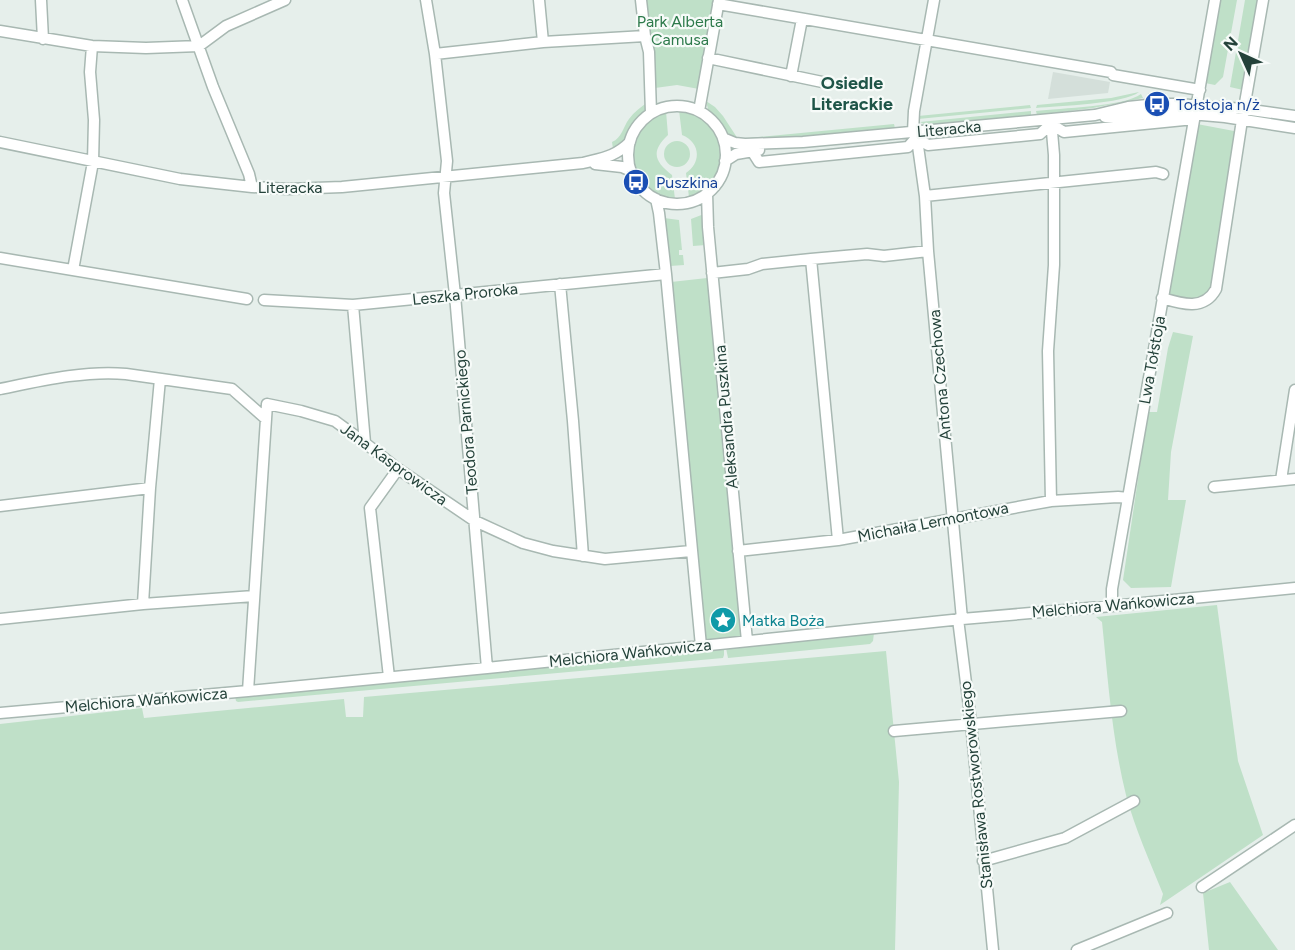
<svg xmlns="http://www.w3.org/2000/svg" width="1295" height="950" font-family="Figtree,sans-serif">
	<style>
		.built { fill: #d4dfda }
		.green { fill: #bfe0c8 }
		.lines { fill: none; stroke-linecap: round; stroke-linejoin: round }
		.minor-casing { stroke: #a8b8b2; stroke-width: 13 }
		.minor { stroke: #fff; stroke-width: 10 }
		.labels { text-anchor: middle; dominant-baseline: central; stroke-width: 4.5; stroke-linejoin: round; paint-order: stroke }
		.park-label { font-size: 16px; fill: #2d7a4b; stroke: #f7fbf9 }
		.transit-label { font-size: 16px; fill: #164399; stroke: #f7fbf9; text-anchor: start }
		.street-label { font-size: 16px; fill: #24423a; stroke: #f7fbf9 }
		.culture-label { font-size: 16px; fill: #0d838f; stroke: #f7fbf9; text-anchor: start }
		.neighbourhood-label { font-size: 18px; font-weight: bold; fill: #1f5548; stroke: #f7fbf9 }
	</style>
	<rect width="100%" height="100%" fill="#e6efeb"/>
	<path class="built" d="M1053,72L1110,82L1108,93L1048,99Z"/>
	<path class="green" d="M646,0H716L699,89L677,85L655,88V72Z
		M1220,0H1237L1223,77L1215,85L1205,83Z
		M1245,0H1259L1243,90L1230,87Z
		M1139,92C1124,104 1058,106 1036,108L1037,105L1111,98Z
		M1141,94L1143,98L1093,108L1037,115L1036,111C1060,108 1124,107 1141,94Z
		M706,101L715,107L723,116L738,139L729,137L721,122L708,109Z
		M648,102L645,110L635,121L623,143L613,149L612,142C622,138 623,127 629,119C634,112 641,107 648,102Z
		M1030,105L1031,108L918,119V116Z
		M679,110C731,116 737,178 689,197L686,173C702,162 700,142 682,135Z
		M666,111L668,135C650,152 655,162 672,175L675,199C624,194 618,130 666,111Z
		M1031,111V115L926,125L920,122Z
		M894,124L895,128L785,139L748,141V138Z
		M1197,124L1234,131L1235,143L1212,291L1197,300L1171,298L1168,293Z
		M664 154a13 13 0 1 1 26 0a13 13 0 1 1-26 0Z
		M704,214L706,245L693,246L691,219Z
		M664,218L679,220L682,250H679V255H683L684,265L670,266Z
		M707,278H708L742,635L739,638L708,641L705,636L671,282Z
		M1173,332L1193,336L1171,452L1168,500H1186L1171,587L1131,588L1123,580L1148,412H1157L1168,348Z
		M1217,605L1238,761L1263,835L1160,905L1163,894C1150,862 1135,829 1126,795C1112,739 1108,680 1102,622L1096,617Z
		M874,633L873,641L870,644L728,658L726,648Z
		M724,648V655L723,658L238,702L236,701L235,696Z
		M886,651L899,782L895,950H0V724L142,708L144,718L344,699L346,717H363L364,697Z
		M1230,882L1278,950H1209L1203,893Z"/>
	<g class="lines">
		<g class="minor-casing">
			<path id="minor" d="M41,0L43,39
				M182,0L213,87L249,174L252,187
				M426,0L435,54L447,161L444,193L455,295L487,668
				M539,0L543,42
				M641,0L645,36L649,52L651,113
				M718,4L1111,72L1113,75L1200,90
				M0,31L92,46L146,48L199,46L226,26L285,0
				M435,54L543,42L645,36
				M708,58L827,83
				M791,76L802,19
				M628 155a49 49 0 1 1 98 0a49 49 0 1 1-98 0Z
				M699,111L719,0
				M1105,117H1123L1142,114L1179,113L1225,117L1295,128
				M913,132L914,111L934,0
				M916,132L925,196L928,251L962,619
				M723,138L735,143L745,144L803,142L1095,115L1128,107L1157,104H1176L1244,109L1295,116
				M0,142L180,179L252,187L288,189L342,187L583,163C602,158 615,157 630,142
				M752,151L759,162L908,147L916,138L928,145L1040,134L1051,124L1064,132L1194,119
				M725,161L736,154L759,150
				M595,164L622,167L631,171
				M707,193L708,227L747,641
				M925,196L1156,172L1163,174
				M656,199L659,213L666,274L701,646
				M0,258L247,299
				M811,259L838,540
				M73,270L93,162L94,120L90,72L92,46
				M712,273L748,269L762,264L811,259L867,254L884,256L928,251
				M560,284L573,421L583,556
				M1162,298C1182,304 1204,311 1216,289L1242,120L1263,0
				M264,300L353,305L666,274
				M353,305L365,443
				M0,389C39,381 86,370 126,374L232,389L266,419
				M1281,480L1295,390
				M1214,487L1295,479
				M1051,501L1048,351L1054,265V155L1051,120
				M0,506L150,488
				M738,551L838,540L1051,501L1118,497L1128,498
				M143,604L150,488L160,379
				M1112,606V589L1128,498L1215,0
				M0,619L143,604L254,596
				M958,619L971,723L993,950
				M389,677L370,508L398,469
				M248,691L267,404L301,411L335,421L365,443L398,469L475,521L523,543L553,551L605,559L691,551
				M0,713L248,691L487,668L962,619L1112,606L1295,588
				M894,731L1121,711
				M983,861L1065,838L1134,801
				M1202,887L1295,825
				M1077,950L1167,913"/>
		</g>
		<use href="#minor" class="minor"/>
	</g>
	<defs>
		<g id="bus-disc" transform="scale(1.35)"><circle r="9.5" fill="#1a4fb4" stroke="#f7fbf9"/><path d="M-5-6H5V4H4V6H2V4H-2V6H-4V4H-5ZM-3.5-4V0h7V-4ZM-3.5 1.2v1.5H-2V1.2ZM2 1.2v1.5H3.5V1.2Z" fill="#fff"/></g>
		<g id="sight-disc" transform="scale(1.35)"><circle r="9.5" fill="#0f9aa8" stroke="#f7fbf9"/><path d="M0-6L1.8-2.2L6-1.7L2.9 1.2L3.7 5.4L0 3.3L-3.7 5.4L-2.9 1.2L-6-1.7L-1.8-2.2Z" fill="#fff"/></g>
	</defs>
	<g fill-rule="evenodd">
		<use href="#bus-disc" x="1157" y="104"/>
		<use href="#bus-disc" x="636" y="182"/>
		<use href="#sight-disc" x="723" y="620"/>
	</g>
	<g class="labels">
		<g class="park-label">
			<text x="680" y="21">Park Alberta<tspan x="680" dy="18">Camusa</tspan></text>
		</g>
		<g class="transit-label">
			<text x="1176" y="104">Tołstoja n/ż</text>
			<text x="656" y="182">Puszkina</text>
		</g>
		<g class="street-label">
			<text transform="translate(949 129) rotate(-5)">Literacka</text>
			<text x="290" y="187">Literacka</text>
			<text transform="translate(465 294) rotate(-6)">Leszka Proroka</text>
			<text transform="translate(1152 360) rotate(-80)">Lwa Tołstoja</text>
			<text transform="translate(940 375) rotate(-95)">Antona Czechowa</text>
			<text transform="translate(726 417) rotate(-95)">Aleksandra Puszkina</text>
			<text transform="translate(466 422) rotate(-95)">Teodora Parnickiego</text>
			<text transform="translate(394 464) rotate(36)">Jana Kasprowicza</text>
			<text transform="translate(933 522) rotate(-11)">Michaiła Lermontowa</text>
			<text transform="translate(1113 605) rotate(-5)">Melchiora Wańkowicza</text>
			<text transform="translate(630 653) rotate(-6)">Melchiora Wańkowicza</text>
			<text transform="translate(146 700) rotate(-5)">Melchiora Wańkowicza</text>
			<text transform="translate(976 785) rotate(-96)">Stanisława Rostworowskiego</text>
		</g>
		<g class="culture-label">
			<text x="742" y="620">Matka Boża</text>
		</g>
		<g class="neighbourhood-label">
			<text x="852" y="83">Osiedle<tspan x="852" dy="21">Literackie</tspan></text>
		</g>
	</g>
	<g transform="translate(1241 54) rotate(315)" stroke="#f7fbf9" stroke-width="4.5" paint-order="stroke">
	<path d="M0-4.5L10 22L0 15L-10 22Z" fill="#24423a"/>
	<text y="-9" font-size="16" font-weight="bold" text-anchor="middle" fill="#24423a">N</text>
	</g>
</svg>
